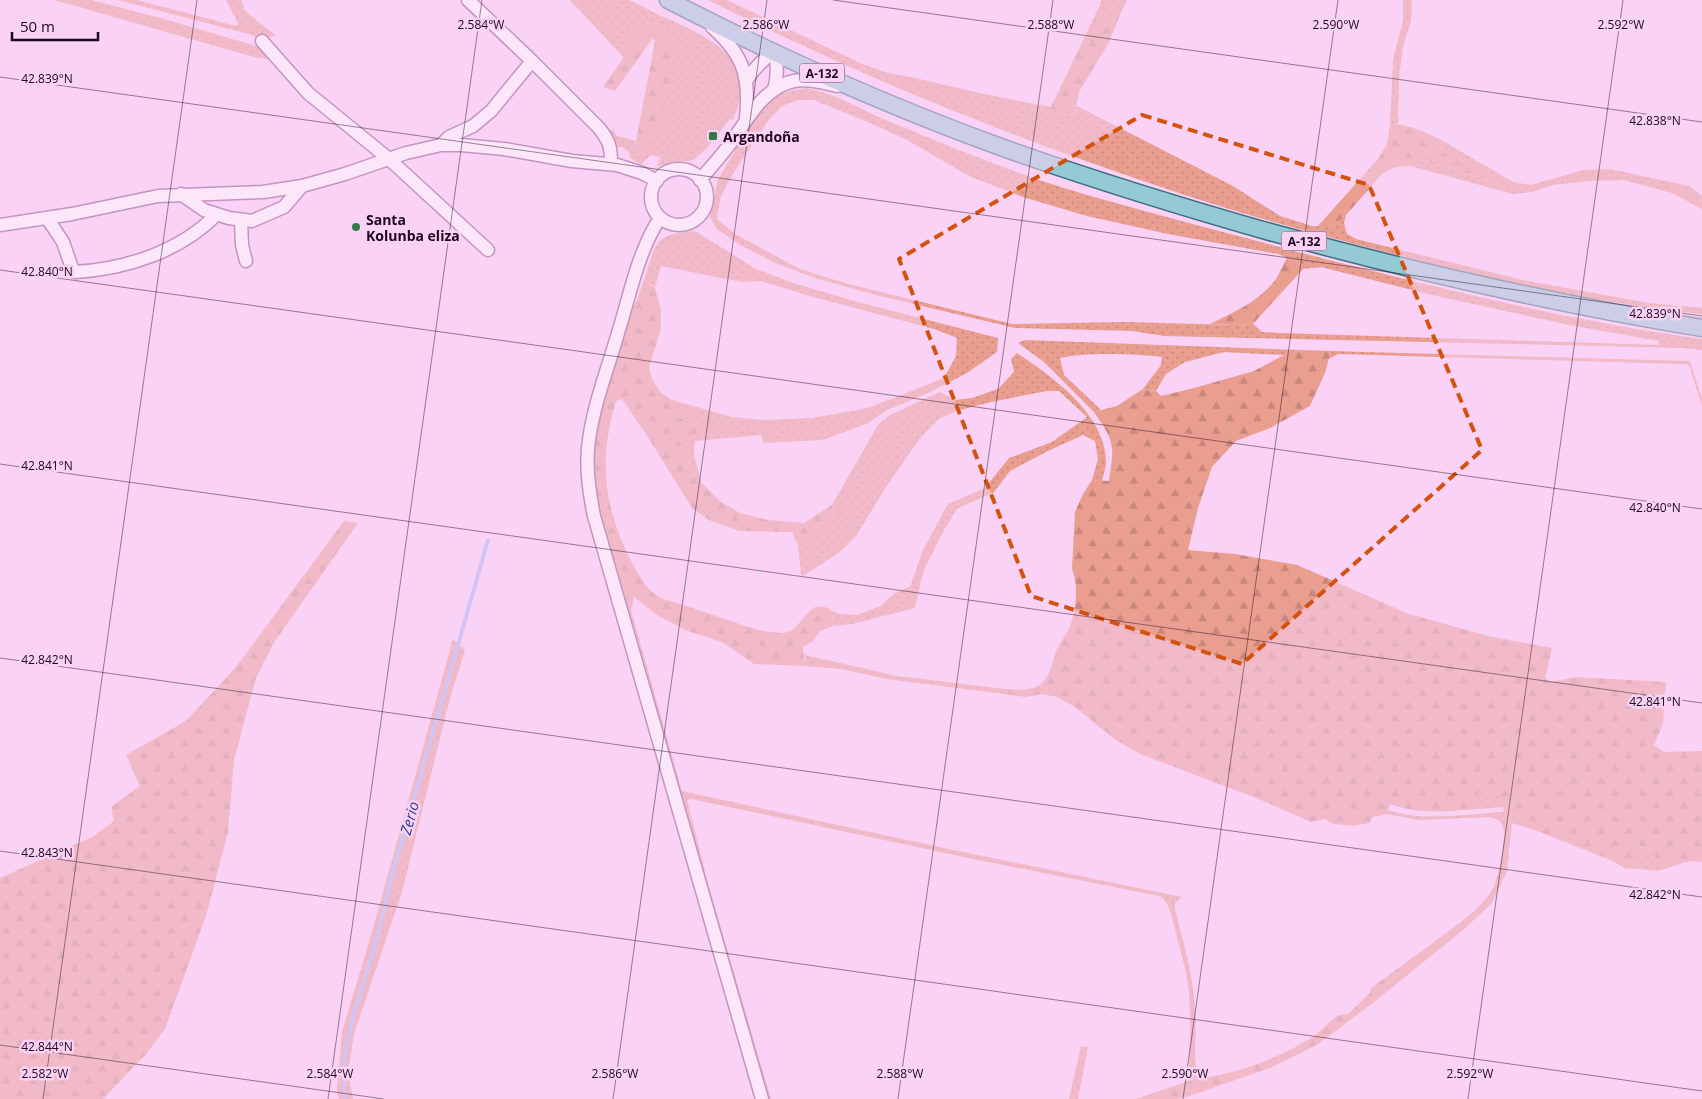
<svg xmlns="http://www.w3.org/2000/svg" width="1702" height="1099" font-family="'Open Sans',sans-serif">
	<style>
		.green { fill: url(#green-dots); fill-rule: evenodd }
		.forest { fill: url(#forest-firs) }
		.wetland { fill: url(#wetland-marsh) }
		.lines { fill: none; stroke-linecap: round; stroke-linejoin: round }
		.stream { stroke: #a2b6f6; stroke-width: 4 }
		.minor-casing { stroke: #844a7e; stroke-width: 15 }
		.major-casing { stroke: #3b6e80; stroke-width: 19 }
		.minor { stroke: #fff; stroke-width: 12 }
		.major { stroke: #93cad3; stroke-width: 16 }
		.marked { fill: none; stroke: #d4510e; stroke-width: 4; stroke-dasharray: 10 6; stroke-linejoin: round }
		.ticks { fill: none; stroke: #1d061b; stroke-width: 1; stroke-opacity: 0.45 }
		.poi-dot { fill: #317a47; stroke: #fad2f5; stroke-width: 2 }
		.labels { text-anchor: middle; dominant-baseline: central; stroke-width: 5; stroke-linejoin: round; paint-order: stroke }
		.shield { fill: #fad2f5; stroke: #5f435c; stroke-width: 1 }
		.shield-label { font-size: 12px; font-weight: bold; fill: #1d061b }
		.poi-label { font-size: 14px; font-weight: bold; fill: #1d061b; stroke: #fad2f5; text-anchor: start }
		.water-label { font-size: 15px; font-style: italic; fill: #2c3b94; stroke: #fad2f5 }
		.ticks-label { font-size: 12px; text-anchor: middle; fill: #1d061b; stroke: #fad2f5; stroke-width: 5; stroke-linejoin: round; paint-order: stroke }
	</style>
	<defs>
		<pattern id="green-dots" width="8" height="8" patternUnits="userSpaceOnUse" patternTransform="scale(1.25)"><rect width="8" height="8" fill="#e99e90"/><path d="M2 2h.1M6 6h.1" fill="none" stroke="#c7877c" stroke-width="1.8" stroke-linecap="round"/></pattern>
		<pattern id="forest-firs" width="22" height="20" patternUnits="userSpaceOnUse" patternTransform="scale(1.25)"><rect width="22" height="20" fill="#e99e90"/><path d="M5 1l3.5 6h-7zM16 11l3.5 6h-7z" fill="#c7877c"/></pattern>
		<pattern id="wetland-marsh" width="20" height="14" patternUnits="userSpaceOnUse" patternTransform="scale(1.25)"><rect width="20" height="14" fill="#e99e90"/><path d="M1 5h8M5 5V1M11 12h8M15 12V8" fill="none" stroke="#c7877c"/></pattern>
	</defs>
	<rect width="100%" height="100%" fill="#fad2f5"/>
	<path class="green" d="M54,0H91L168,20L256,46L272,58L268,59L254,57Z
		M118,0H137L236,26L238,23L226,0H241L245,11L275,35L267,39V43L249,34Z
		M570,0C589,0 609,0 628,0C633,1 658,15 666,18C697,32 741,49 741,90C741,100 736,111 733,120L730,119L706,149L693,160L657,166L660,159L659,157L651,155L641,164L631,159C628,150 627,147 617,147L608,130H613L617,136L636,141L638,152L644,155L647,151L677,40L653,27L651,19L624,58Z
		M708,0H727L860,63L888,73L911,77L984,94L1051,107V112L1074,116L1077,106L1233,186L1280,216L1312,226H1318L1328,230L1346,215L1344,223L1347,234L1356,239L1523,280L1649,303L1702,308V314C1594,304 1487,278 1382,251C1306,231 1229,211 1155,185C1002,134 852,72 708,0Z
		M1101,0H1127L1121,13L1100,5Z
		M1403,0H1412L1411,21L1403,47L1399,77L1398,124H1390L1393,60L1403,20Z
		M806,88C835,93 862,110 888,121C946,145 1004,169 1064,188C1140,211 1217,230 1294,251C1429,286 1564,320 1702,339V350L1683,348L1164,336L1132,331L1015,328L880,296L815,278L773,262L740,245L717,229L710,217C714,204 714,191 719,178C732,157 757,109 776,96C785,91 796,90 806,88ZM798,100H814L870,123L907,140L971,177L1026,198L1087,216L1168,234L1278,254L1300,264L1303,269L1321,267L1432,295L1569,325L1659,341L1658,345L1279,333L1262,332L1253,324L1235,325L1124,322L1012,324L848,284L800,269L735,234L717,219L721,196L734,172L768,121L782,106Z
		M1445,142L1513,182L1531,185L1583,170L1610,169L1689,186L1702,196V209L1672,193L1623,180L1589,181L1553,185L1532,192L1513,194L1410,166L1417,159L1495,182L1462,160L1440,149Z
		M695,231L756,269L793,283L854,301L998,338L997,352L967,373L928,393L887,410L868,423L823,440L764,443L761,435L695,441L694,455L702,485L697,479L679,441L709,434L695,423L680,418L672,400L732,417L764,420L812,418L868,408L944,378L956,356L957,338L934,329L813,297L761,281L742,282L661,266L655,287L644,280C657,242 652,235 695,231Z
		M1025,340L1301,350L1284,355L1224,352L1185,362L1166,374L1156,391L1143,389L1161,365L1162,357C1134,354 1087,352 1060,358L1064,375L1101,410L1094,412L1044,362L1018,343Z
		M1331,351L1690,361L1702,399V406L1689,365L1683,364L1338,354L1329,359Z
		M1017,353C1053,377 1106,415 1106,462C1106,468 1103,475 1102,481L1092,480L1098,459L1095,441L1083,435L1048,451L1010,471L994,492L957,509L944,530L923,572L915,608L852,624L833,626L832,611L839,614L857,615L879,607L896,592L910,587L923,550L948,504L985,488L1009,458L1052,442L1087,417L1059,391H1047L991,402L956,411L939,419L921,437L886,487L856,536L840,552L803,576L801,575L798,545L804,546L812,543L817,535L827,528L834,517L832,505L878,425L890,415L940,392L954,400L972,398L998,389L1014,372L1011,359Z
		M621,587L634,597L631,610L682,791L944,848L1182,897L1175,903V909C1183,942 1193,974 1195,1008C1197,1031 1193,1054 1197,1078L1188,1081C1190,1052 1191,1022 1189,993C1187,971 1180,950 1175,929C1172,918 1170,902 1159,896L968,858L691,799L687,800L709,887L771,1099H765L659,729Z
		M453,639L465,650L449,702L402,892L354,1034L348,1073L353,1099H339L337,1090L342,1032L372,932Z
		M805,655L897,676L988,687V692L886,679L841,669L805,666Z
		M1492,786L1498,790L1503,807L1479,809L1475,798L1482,789Z
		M1388,810C1424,822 1466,814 1504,812L1512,823L1507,871L1492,903L1463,930L1460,923C1471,914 1483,904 1491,892C1498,882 1507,838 1503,827C1502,824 1500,822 1499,820L1490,817L1419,820L1386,814Z
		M1641,846L1651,849L1656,859L1671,867L1657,871L1638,869L1635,854Z
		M1081,1046L1088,1047L1078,1099H1069Z"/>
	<path class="forest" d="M1100,5L1121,13L1108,44L1079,92L1074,116L1051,112V107Z
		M651,19L656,22L654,27L677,40L659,133L652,136L648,151L644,155L638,152L636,141L655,41L653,38L615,91L603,87Z
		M1390,124C1409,124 1428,133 1445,142L1440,149L1421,155L1410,166L1395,167L1383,173L1346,215L1328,230L1318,226L1377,160L1387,145Z
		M1287,258L1300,264L1303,269L1253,324L1235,325L1210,324C1233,313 1260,301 1276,279C1280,273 1283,264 1287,258Z
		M644,280L655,288L661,309V329L649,367L652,379L660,392L672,400L680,418L703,426L710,434L679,441L697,479L721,502L740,513L768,520L804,523L832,505L834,517L827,528L817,535L812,543L804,546L798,545L792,532L739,531L709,520L692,508L646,434L622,399L616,401C599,458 603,502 628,555C635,569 645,589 659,597C665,600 672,601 677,603C689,607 701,611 713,615C735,622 760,633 783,633C804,632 807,593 832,611L833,626L820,631L813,641L803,647L805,666L754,664L722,642L685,630L657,615L621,587L602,529L591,463L595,431L626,320L637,300Z
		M1301,350L1331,351L1325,373L1310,406L1270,428L1236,441L1212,467L1198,508L1188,550L1235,554L1297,565L1409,614L1488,636L1552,648L1545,678L1549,682L1577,677L1666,682L1663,724L1654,745L1664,752L1702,751V862L1689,861L1671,867L1656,859L1651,849L1641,846L1635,854L1638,869L1624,868L1613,861L1537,831L1512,823L1504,812L1498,790L1492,786L1482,789L1476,798L1479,809C1449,811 1419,815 1390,804L1386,814L1373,817L1369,823L1353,826L1334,824L1325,819L1311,822L1261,800L1140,754L1113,738L1075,707L1057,697L1042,694L1026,697L988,692V687C1003,688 1024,693 1038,686C1052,677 1051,663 1057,649C1060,642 1066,636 1069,629C1076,612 1079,586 1072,569L1075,512L1083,494L1092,480L1109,481C1110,471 1113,459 1112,448C1111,435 1101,423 1094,412L1117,406L1143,389L1156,391L1161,396L1194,388L1254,371L1284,355Z
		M344,521L358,523L275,641L256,678L234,760L228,832L206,916L165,1029L146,1054L103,1099H0V878L92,837L114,821L111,807L140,786L126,755L186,721L236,667Z
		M1460,923L1463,930L1374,1002L1317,1045L1270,1068L1189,1096L1178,1099H1136L1197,1078C1235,1075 1282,1057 1314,1036C1326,1028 1332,1014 1348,1014L1369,994L1371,988Z"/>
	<path class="wetland" d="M1440,149L1496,177L1495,182L1417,159L1421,155Z"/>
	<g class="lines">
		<path class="stream" d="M345,1099L344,1073L345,1053L354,1013L378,935L392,876L488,540"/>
		<g class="minor-casing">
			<path id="minor" d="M468,0L532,61L599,128C610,142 611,147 611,164
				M712,27C744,55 750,77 746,118
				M262,41L308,93L389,159L488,250
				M746,81C754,68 762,60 775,51C777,65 778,76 774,90
				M441,145L449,137L473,126L491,111L532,61
				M651 197a28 28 0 1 1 56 0a28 28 0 1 1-56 0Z
				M700,180C710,168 721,156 730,144C746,122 760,93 787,83C803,77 822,82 837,86
				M181,194L204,210L229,218L252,221L284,207L302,186
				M47,218L63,242L72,268L75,272C127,269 181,251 217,214
				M660,218C638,251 630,295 618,333C608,368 594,403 589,440C585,465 589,491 594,516L762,1099
				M241,220L242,245L246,261
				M0,225L72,214L158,196L263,192L302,186L345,174L406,153L441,145H461L504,149L572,161L617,165L642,173L657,181"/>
		</g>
		<g class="major-casing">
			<path id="major" d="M668,0C778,57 892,108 1009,150C1095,180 1182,207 1270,232C1412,271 1556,304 1702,328"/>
		</g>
		<use href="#minor" class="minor"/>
		<use href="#major" class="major"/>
	</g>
	<path d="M0 0H1702V1099H0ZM1142,115L1369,185L1482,450L1242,664L1031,596L899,259Z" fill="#fad2f5" fill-opacity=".55" fill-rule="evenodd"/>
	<path class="marked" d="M1142,115L1369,185L1482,450L1242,664L1031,596L899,259Z"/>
	<path class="ticks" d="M833,0L1702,122M0,77L1702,316M0,270L1702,509M0,464L1702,703M0,658L1702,897M0,851L1702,1091M0,1045L384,1099M43,1099L197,0M328,1099L482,0M613,1099L767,0M898,1099L1053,0M1183,1099L1338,0M1468,1099L1623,0"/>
	<g class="poi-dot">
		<rect x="708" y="131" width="10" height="10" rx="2.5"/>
		<circle cx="356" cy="227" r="5"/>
	</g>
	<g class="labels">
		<g class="shield">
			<rect x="799.5" y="63.5" width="45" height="19" rx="4"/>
			<rect x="1281.5" y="231.5" width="45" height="19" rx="4"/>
		</g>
		<g class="shield-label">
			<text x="822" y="73">A-132</text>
			<text x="1304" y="241">A-132</text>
		</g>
		<g class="poi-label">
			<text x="723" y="136">Argandoña</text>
			<text x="366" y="219">Santa<tspan x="366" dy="16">Kolunba eliza</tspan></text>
		</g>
		<g class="water-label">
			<text transform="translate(409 818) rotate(-74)">Zerio</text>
		</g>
	</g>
	<g class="ticks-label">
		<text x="481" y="29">2.584°W</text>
		<text x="766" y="29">2.586°W</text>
		<text x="1051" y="29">2.588°W</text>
		<text x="1336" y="29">2.590°W</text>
		<text x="1621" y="29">2.592°W</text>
		<text x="47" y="83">42.839°N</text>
		<text x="1655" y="125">42.838°N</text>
		<text x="47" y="276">42.840°N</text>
		<text x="1655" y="318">42.839°N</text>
		<text x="47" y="470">42.841°N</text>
		<text x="1655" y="512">42.840°N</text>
		<text x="47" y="664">42.842°N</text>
		<text x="1655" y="706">42.841°N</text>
		<text x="47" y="857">42.843°N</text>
		<text x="1655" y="899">42.842°N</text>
		<text x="47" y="1051">42.844°N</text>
		<text x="45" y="1078">2.582°W</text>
		<text x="330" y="1078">2.584°W</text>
		<text x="615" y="1078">2.586°W</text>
		<text x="900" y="1078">2.588°W</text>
		<text x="1185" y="1078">2.590°W</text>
		<text x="1470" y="1078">2.592°W</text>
	</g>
	<path d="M12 32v8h86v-8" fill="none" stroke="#1d061b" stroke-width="2.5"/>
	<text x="20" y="32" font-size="15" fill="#1d061b" stroke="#fad2f5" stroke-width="4" paint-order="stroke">50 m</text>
</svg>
